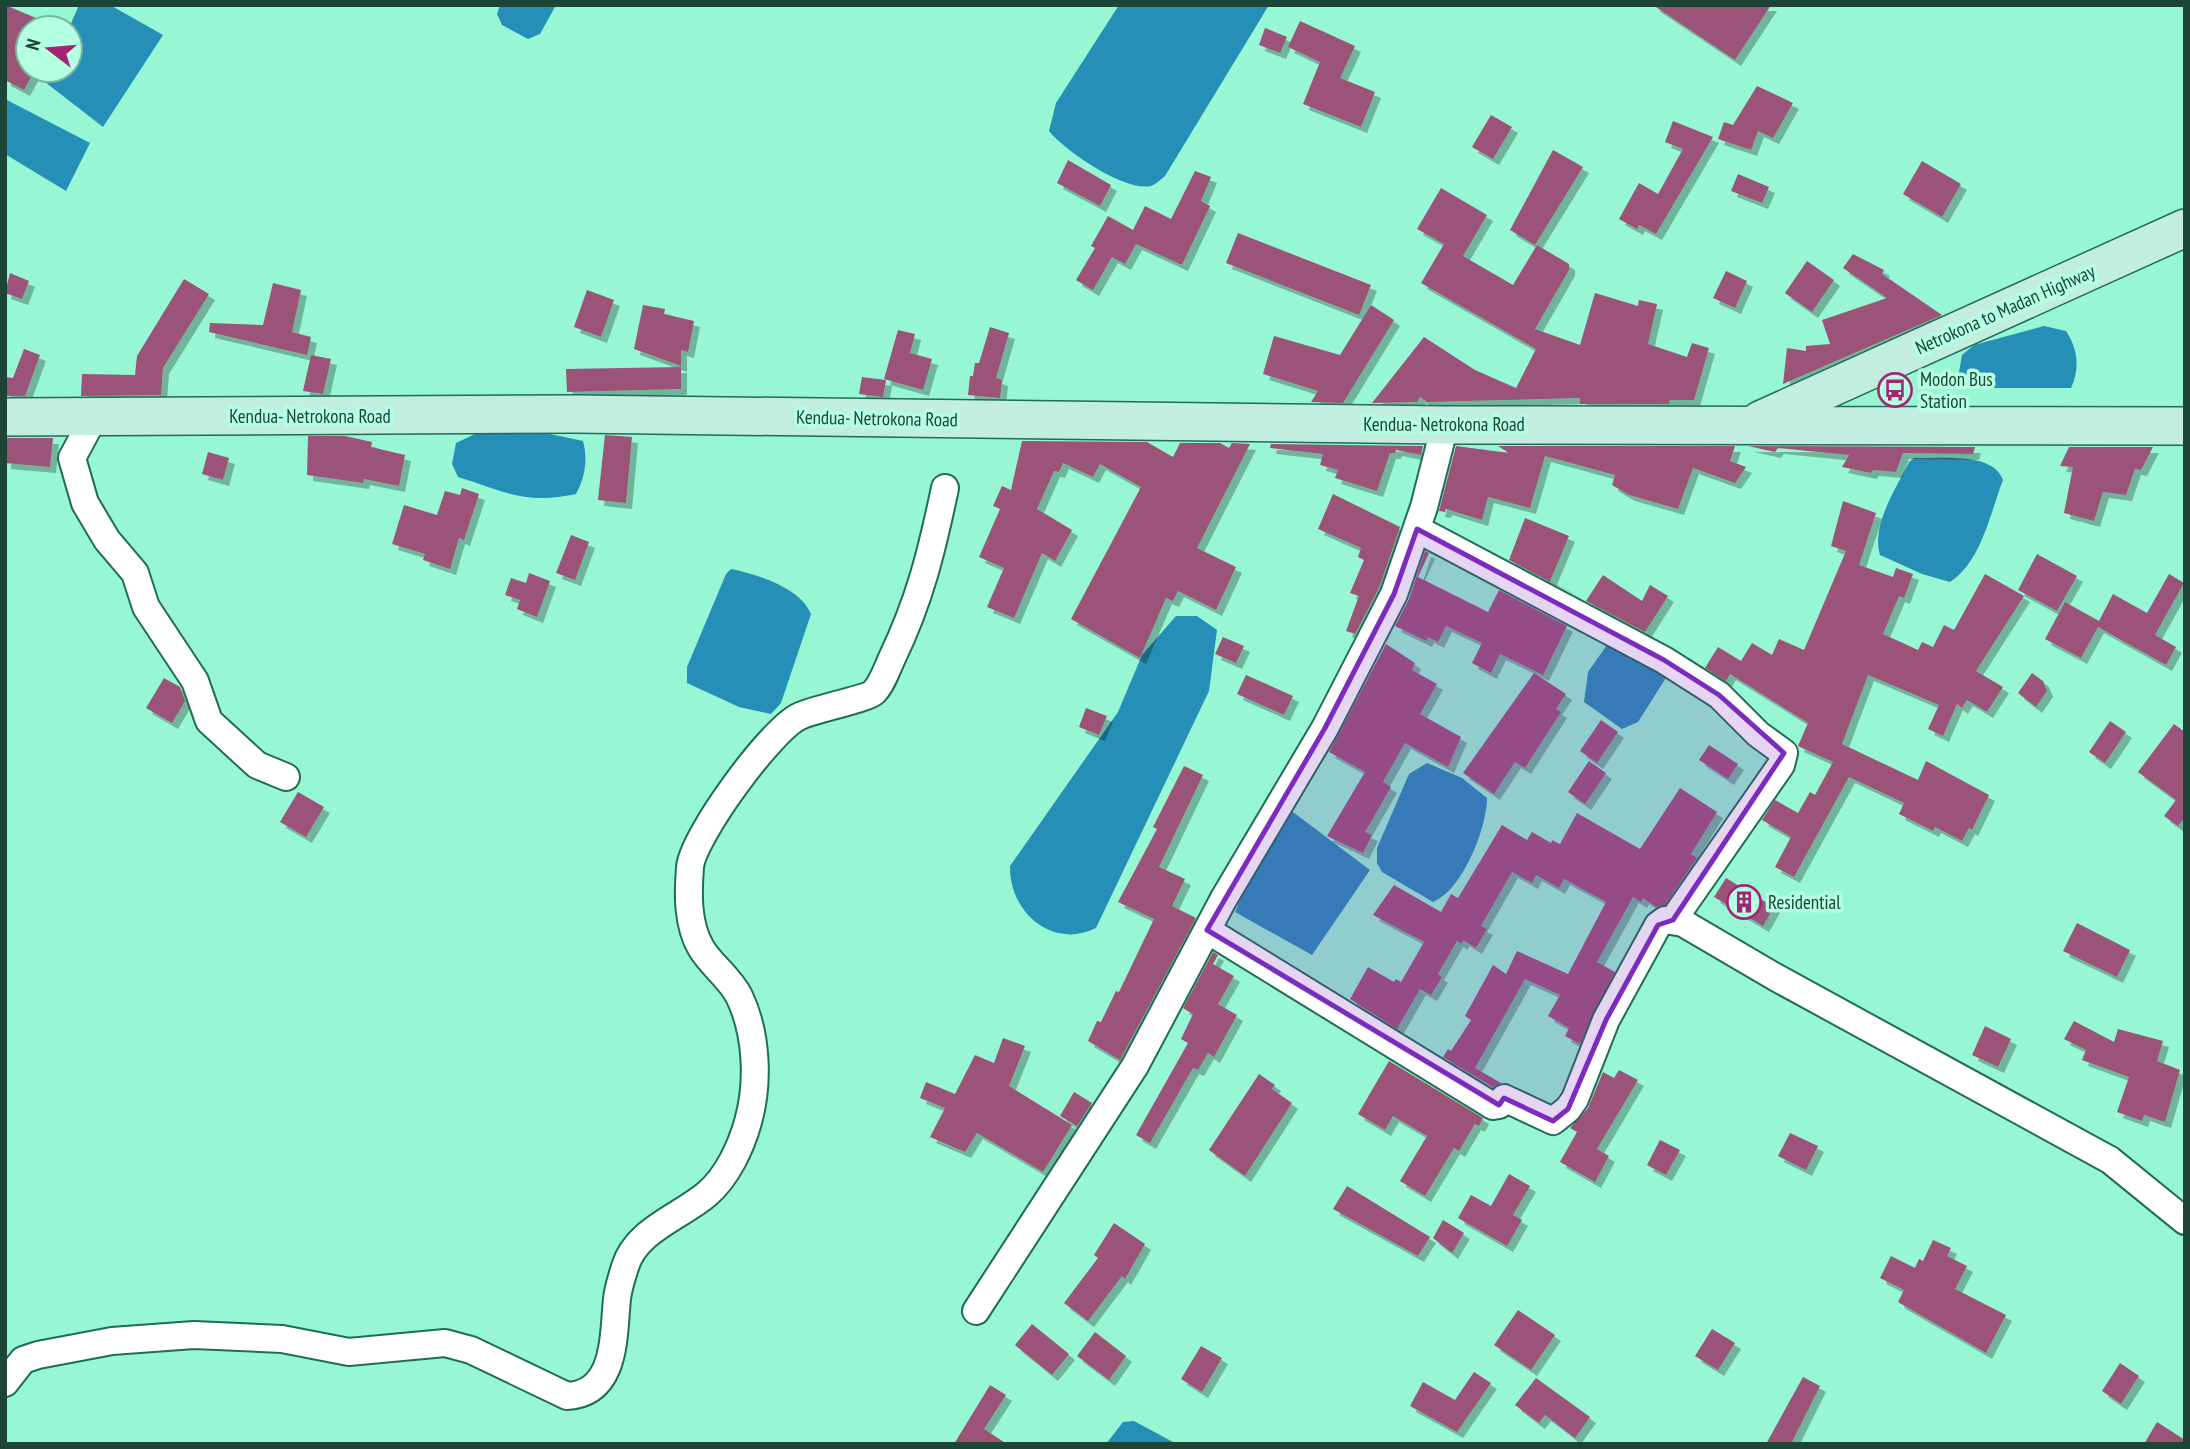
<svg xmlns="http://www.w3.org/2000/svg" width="2190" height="1449" font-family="'PT Sans Narrow',sans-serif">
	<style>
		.water { fill: #258fb7 }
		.building { fill: #9c5279; filter: url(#shadow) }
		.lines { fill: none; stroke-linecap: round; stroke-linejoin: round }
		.street-casing { stroke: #206c55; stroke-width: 30 }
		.secondary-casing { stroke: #206c55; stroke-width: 40 }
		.street { stroke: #fff; stroke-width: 26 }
		.secondary { stroke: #c2ede1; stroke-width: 37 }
		.marked { fill: #7b2cbf; fill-opacity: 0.2; stroke: #7b2cbf; stroke-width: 5; stroke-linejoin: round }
		.labels { text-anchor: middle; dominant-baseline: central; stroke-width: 7; stroke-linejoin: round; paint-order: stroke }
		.street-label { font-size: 19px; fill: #1d4537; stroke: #b5ffe3 }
		.poi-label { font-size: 19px; fill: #1d4537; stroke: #b5ffe3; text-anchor: start }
	</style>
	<defs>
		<filter id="shadow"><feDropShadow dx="6" dy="6" stdDeviation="0" flood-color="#0004"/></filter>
	</defs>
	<rect width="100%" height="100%" fill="#97f6d4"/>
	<path class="water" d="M79,5H110L163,35L103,127L45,82L51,70H70L69,28Z
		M500,5H556L540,34L528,39L502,25L497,14Z
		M1119,5H1269L1165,176C1160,180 1156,184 1151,186C1125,192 1065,151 1049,131L1056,103Z
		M5,99L90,143L66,191L5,154Z
		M2044,326L2066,331C2078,349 2080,369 2071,388H1963L1959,372L1962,355L1974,345Z
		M536,431L583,441C588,459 585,478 576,494C524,505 507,492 458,477L452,464L456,443L475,434Z
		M1914,458C1939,459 1993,451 2003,480C1990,514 1981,562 1950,582L1922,574L1880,555C1871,525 1896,489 1909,462Z
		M731,569C757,574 801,588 811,614L781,703L771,714L739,707L687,683V667L726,574Z
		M1176,616H1197L1217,630L1209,691L1096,928C1052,950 1009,912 1010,866L1118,712L1142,655Z
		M1609,642L1669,673L1638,722L1622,729L1584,702L1588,672Z
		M1427,763L1462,778L1487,798C1487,828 1462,891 1433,902L1382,872L1377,863V848L1409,774Z
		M1281,803L1370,870L1312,955L1235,912Z
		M1134,1421L1173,1442L1174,1444H1106L1123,1422Z"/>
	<path class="building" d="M5,5L60,28H28V70H35L24,90L5,80Z
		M1653,5H1771L1735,60Z
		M1300,21L1355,46L1340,78L1375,92L1361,127L1303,104L1320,62L1288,47Z
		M1265,28L1287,37L1280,53L1259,45Z
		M1757,86L1793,103L1773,138L1758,131L1751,150L1718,139L1724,122L1733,125Z
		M1491,115L1512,127L1493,159L1472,147Z
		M1673,121L1713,137L1656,234L1639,225L1637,229L1619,219L1639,183L1658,194L1683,149L1665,142Z
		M1553,150L1583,167L1535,245L1510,230Z
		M1068,160L1111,185L1100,206L1057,183Z
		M1922,161L1961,184L1942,217L1903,194Z
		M1195,171L1211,177L1201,201L1210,206L1182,265L1136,244L1125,264L1112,257L1093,290L1076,280L1095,248L1091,246L1108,216L1133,230L1145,206L1171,219Z
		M1738,174L1769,187L1762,203L1731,191Z
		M1441,188L1487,215L1463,256L1513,285L1537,245L1569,264V270L1535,329L1580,345L1595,293L1638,306L1639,300L1657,304L1648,344L1687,357L1692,343L1709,348L1694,400H1670L1669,404H1580V398L1427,402L1420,397L1417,402L1372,403L1424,337L1475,370L1516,388L1536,349L1421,283L1444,244L1417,229Z
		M1238,233L1371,285L1359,315L1226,263Z
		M1853,254L1884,270L1882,274L1942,315L1783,384L1787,348L1806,351V346L1830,344L1822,320L1887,298L1843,268Z
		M1807,261L1834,280L1812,312L1785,293Z
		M1726,271L1747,281L1735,308L1713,298Z
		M10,273L29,281L22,299L5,293Z
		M184,279L209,294L163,368L161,395L81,396L82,374L135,375L137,356Z
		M273,283L301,290L292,332L311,337L307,355L209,332L210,323L263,325Z
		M587,290L614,300L601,337L574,327Z
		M643,305L665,309L664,314L694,321L688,352L681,350V366L634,349Z
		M1371,305L1394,320L1343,403L1311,402L1318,391L1263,374L1274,336L1340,355Z
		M990,327L1009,333L996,378L1002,380L1000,398L968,395L970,376H973L975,363H979Z
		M898,330L915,334L910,353L932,359L923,390L884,379Z
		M24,349L40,355L25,396H5V377L13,378Z
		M311,355L331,359L323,394L303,391Z
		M681,367V389L567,392L566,369Z
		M862,377L886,380L883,397L859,394Z
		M605,435L632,437L626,503L598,500Z
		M308,436H345L372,442L371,447L405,455L399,486L364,479L363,483L307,475Z
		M5,438H53L50,467L5,463Z
		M1022,441L1147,442L1173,457L1180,443H1220L1229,448L1232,443L1250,444L1197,548L1236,567L1216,610L1178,591L1173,601L1166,598L1140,658L1071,619L1141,487L1100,464L1093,477L1063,463L1059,472L1054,471L1037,509L1072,530L1055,561L1042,553L1014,618L987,607L1004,568L979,557L1000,509L993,506L1002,486L1011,490Z
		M1271,444L1423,446L1421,455L1396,450L1395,453H1390L1377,491L1335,478L1338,470L1320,465L1323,454L1270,448Z
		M1456,446L1509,453L1498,446H1735L1730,461L1746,467L1735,483L1693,468L1678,509L1629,495L1612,485L1615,475L1545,456L1530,508L1488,497L1482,520L1446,509L1445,512L1439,511Z
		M1748,446L1975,447L1973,454L1903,453L1896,472L1873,470L1871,473L1842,467L1849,455L1778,448L1775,452Z
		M2069,447H2153L2141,470L2135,469L2126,495L2103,492L2094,521L2064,513L2073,467L2060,466Z
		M208,452L229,458L223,480L202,474Z
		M462,488L479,494L464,540L459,538L450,569L423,560L425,554L392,544L404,505L437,515L445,491L460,495Z
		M1333,494L1400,527L1379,588L1355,634L1346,631L1359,596L1350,593L1364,560L1358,557L1361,548L1318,529Z
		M1843,501L1876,513L1859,565L1893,577L1896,568L1913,574L1904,598L1899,596L1883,634L1918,650L1922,642L1933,647L1944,625L1954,630L1985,574L2024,596L1976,671L2003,687L1987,712L1967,700L1962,708L1957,704L1943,736L1928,729L1939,705L1868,675L1842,744L1918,780L1926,761L1989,795L1972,830L1969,828L1962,841L1935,827L1933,831L1899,814L1904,803L1849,777L1794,877L1775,867L1791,837L1762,820L1775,800L1798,813L1810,792L1815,795L1833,762L1798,746L1808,723L1730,674L1726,681L1705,668L1718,647L1741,661L1752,643L1772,655L1779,639L1804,650L1846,551L1831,546Z
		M1525,518L1569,536L1550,581L1581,598L1509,560Z
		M571,535L589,542L575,580L556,573Z
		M1425,551L1429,553L1418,577L1488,612L1499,590L1567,626L1543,675L1500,654L1491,673L1472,663L1482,643L1446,626L1438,642L1428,637L1426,641L1395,626L1409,599Z
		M2037,554L2077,576L2057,611L2018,590Z
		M529,573L550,581L537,617L517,609L520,600L505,595L511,578L526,583Z
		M2169,574L2184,583L2155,635L2176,647L2166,665L2098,627L2081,658L2045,639L2065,602L2099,621L2113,594L2147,613Z
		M1603,575L1642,601L1650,585L1668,596L1645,632L1586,601Z
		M1223,637L1244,646L1236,663L1215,654Z
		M1386,644L1415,663L1412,670L1437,684L1420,714L1461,737L1448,767L1405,743L1383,782L1391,787L1365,832L1372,835L1363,853L1327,836L1365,772L1329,752Z
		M1534,673L1566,694L1556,709L1561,712L1525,768L1515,762L1494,794L1463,773Z
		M2032,673L2043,681L2047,691L2036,707L2018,693Z
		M1246,675L1293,696L1284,715L1237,694Z
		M164,678L180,687L185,701L172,723L146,708Z
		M1086,708L1107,716L1099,735L1079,727Z
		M1601,720L1618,732L1597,763L1580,751Z
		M2110,721L2126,732L2105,763L2089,752Z
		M2174,724L2185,732V817L2178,826L2164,816L2176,800L2138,772Z
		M1709,745L1738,764L1728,779L1699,760Z
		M1589,761L1606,773L1585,804L1568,792Z
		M1184,766L1203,775L1159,867L1185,879L1172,906L1196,918L1120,1060L1088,1041L1097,1021L1101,1022L1116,991L1119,992L1154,919L1118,902L1157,829L1153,827Z
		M1680,788L1717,812L1691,854L1697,858L1665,905L1656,907L1643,898L1641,902L1633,897L1597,962L1615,972L1580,1044L1565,1036L1569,1028L1548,1016L1560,995L1525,979L1475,1068L1501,1083L1493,1087L1443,1057L1448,1049L1451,1051L1471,1020L1465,1016L1493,965L1506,974L1517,951L1568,974L1606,902L1564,879L1559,888L1536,875L1532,883L1512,872L1481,926L1487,929L1476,948L1463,940L1462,944L1457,941L1438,974L1442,977L1431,995L1420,989L1397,1029L1350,999L1368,967L1394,982L1396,979L1401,982L1424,942L1373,915L1394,885L1441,912L1451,894L1458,898L1502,825L1527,840L1532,832L1551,843L1552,840L1560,844L1577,813L1640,849Z
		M298,792L324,807L306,837L280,822Z
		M1726,878L1774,907L1763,926L1714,897Z
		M2077,923L2130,950L2117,977L2063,951Z
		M1213,952L1218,955L1213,964L1234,976L1218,1004L1237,1015L1214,1057L1208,1053L1198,1070L1193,1068L1150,1143L1136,1135L1188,1043L1181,1039L1193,1014L1183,1008Z
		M2074,1021L2114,1042L2118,1029L2163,1041L2157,1061L2180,1070L2165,1122L2144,1115L2142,1121L2117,1112L2129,1077L2082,1060L2086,1050L2064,1039Z
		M1985,1026L2011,1039L1998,1067L1972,1055Z
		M1003,1038L1025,1046L1009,1086L1072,1125L1043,1172L977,1133L965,1152L930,1137L945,1108L920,1098L926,1082L955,1094L975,1055L994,1063Z
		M1389,1061L1483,1118L1479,1126L1475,1124L1459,1151L1454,1148L1425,1196L1400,1181L1427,1136L1393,1116L1385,1130L1358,1114Z
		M1619,1070L1638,1080L1597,1149L1609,1156L1595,1182L1560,1162L1577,1132L1570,1128L1588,1108L1603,1072L1614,1078Z
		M1259,1074L1275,1085L1272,1089L1292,1103L1245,1176L1209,1150Z
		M1074,1092L1092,1103L1077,1126L1060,1116Z
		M1790,1133L1818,1146L1806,1170L1778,1156Z
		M1660,1140L1680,1150L1666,1175L1647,1165Z
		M1509,1174L1530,1186L1513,1215L1522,1220L1507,1246L1458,1218L1471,1195L1491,1206Z
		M1347,1186L1430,1237L1418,1256L1333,1209Z
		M1443,1220L1464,1233L1452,1253L1433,1238Z
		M1114,1223L1145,1244L1125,1279L1122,1276L1088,1321L1064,1303L1098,1258L1094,1255Z
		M1933,1240L1951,1248L1947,1256L1967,1266L1955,1289L2006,1315L1986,1353L1898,1302L1904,1290L1880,1278L1891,1256L1915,1268L1919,1259L1923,1261Z
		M1518,1310L1555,1335L1531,1370L1494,1345Z
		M1032,1324L1069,1354L1052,1375L1015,1345Z
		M1712,1329L1735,1343L1718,1370L1695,1356Z
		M1095,1332L1126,1356L1109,1380L1077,1356Z
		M1201,1346L1222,1358L1202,1392L1181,1379Z
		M2120,1363L2139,1376L2121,1404L2102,1391Z
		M1474,1372L1491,1383L1457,1432L1410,1406L1423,1382L1455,1400Z
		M1803,1377L1820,1386L1791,1444H1766Z
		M1536,1378L1590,1417L1575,1438L1545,1415L1539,1423L1515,1405Z
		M990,1385L1006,1395L984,1429L1007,1444H954Z
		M2157,1422L2185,1440V1444H2144Z"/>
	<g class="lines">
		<g class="street-casing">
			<path id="street" d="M94,417L72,458L85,503L107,540L135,573L146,607L195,681L209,721L257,765L286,777
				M1417,529L1664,660L1719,695L1758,734L1784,753L1781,765L1673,920
				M1207,930L1493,1106L1499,1105L1504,1098L1553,1121L1568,1109L1575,1099L1606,1020L1658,925L1665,920L1683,923L1777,978L2110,1160L2185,1221
				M976,1311L1135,1066L1223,900L1325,728L1394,594L1424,507L1445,425
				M5,1383L23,1360L38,1355L112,1341L194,1335L282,1339L349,1352L445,1343L471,1350L567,1396C617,1393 613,1336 617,1299C618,1288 622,1277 625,1267C636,1230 680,1217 707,1194C727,1177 741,1147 748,1122C759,1083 757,1033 739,996C730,978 711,965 701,948C687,924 688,893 690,867C693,836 772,728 800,716C814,709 867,699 874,692C882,684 887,669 892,658C920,600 932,550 945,488"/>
		</g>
		<g class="secondary-casing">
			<path id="secondary" d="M5,417L575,414L1445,425L2185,426
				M1760,420L2185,228"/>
		</g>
		<use href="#street" class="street"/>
		<use href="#secondary" class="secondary"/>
	</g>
	<path class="marked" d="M1417,529L1664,660L1719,695L1784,753L1673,920L1658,925L1606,1020L1568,1109L1553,1121L1504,1098L1499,1105L1207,930L1325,728L1394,594Z"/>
	<defs>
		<g id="bus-ring" transform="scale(1.75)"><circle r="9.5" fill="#b5ffe3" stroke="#a62573" stroke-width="1.5"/><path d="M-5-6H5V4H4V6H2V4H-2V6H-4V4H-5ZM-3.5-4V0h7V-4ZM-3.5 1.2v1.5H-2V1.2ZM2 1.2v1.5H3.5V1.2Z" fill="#a62573"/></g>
		<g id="building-ring" transform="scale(1.75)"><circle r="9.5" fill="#b5ffe3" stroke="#a62573" stroke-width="1.5"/><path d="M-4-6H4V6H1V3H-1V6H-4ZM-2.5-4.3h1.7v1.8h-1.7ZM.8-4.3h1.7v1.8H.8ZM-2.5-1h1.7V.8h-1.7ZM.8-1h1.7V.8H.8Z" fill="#a62573"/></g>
	</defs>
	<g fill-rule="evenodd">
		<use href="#bus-ring" x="1895" y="390"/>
		<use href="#building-ring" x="1744" y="902"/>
	</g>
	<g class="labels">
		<g class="street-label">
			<text transform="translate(2005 309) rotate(-24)">Netrokona to Madan Highway</text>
			<text x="310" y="416">Kendua- Netrokona Road</text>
			<text transform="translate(877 418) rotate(1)">Kendua- Netrokona Road</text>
			<text x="1444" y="424">Kendua- Netrokona Road</text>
		</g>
		<g class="poi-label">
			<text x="1920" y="379">Modon Bus<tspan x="1920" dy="22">Station</tspan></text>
			<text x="1768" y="902">Residential</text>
		</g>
	</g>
	<rect width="2190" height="1449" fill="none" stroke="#1d4537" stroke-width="14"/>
	<g transform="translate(49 49) rotate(286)"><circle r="33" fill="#b5ffe3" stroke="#78b59e" stroke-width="2"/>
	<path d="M0-5L12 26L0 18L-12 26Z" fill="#a62573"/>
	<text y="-10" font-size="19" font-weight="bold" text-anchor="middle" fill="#1d4537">N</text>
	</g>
</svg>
